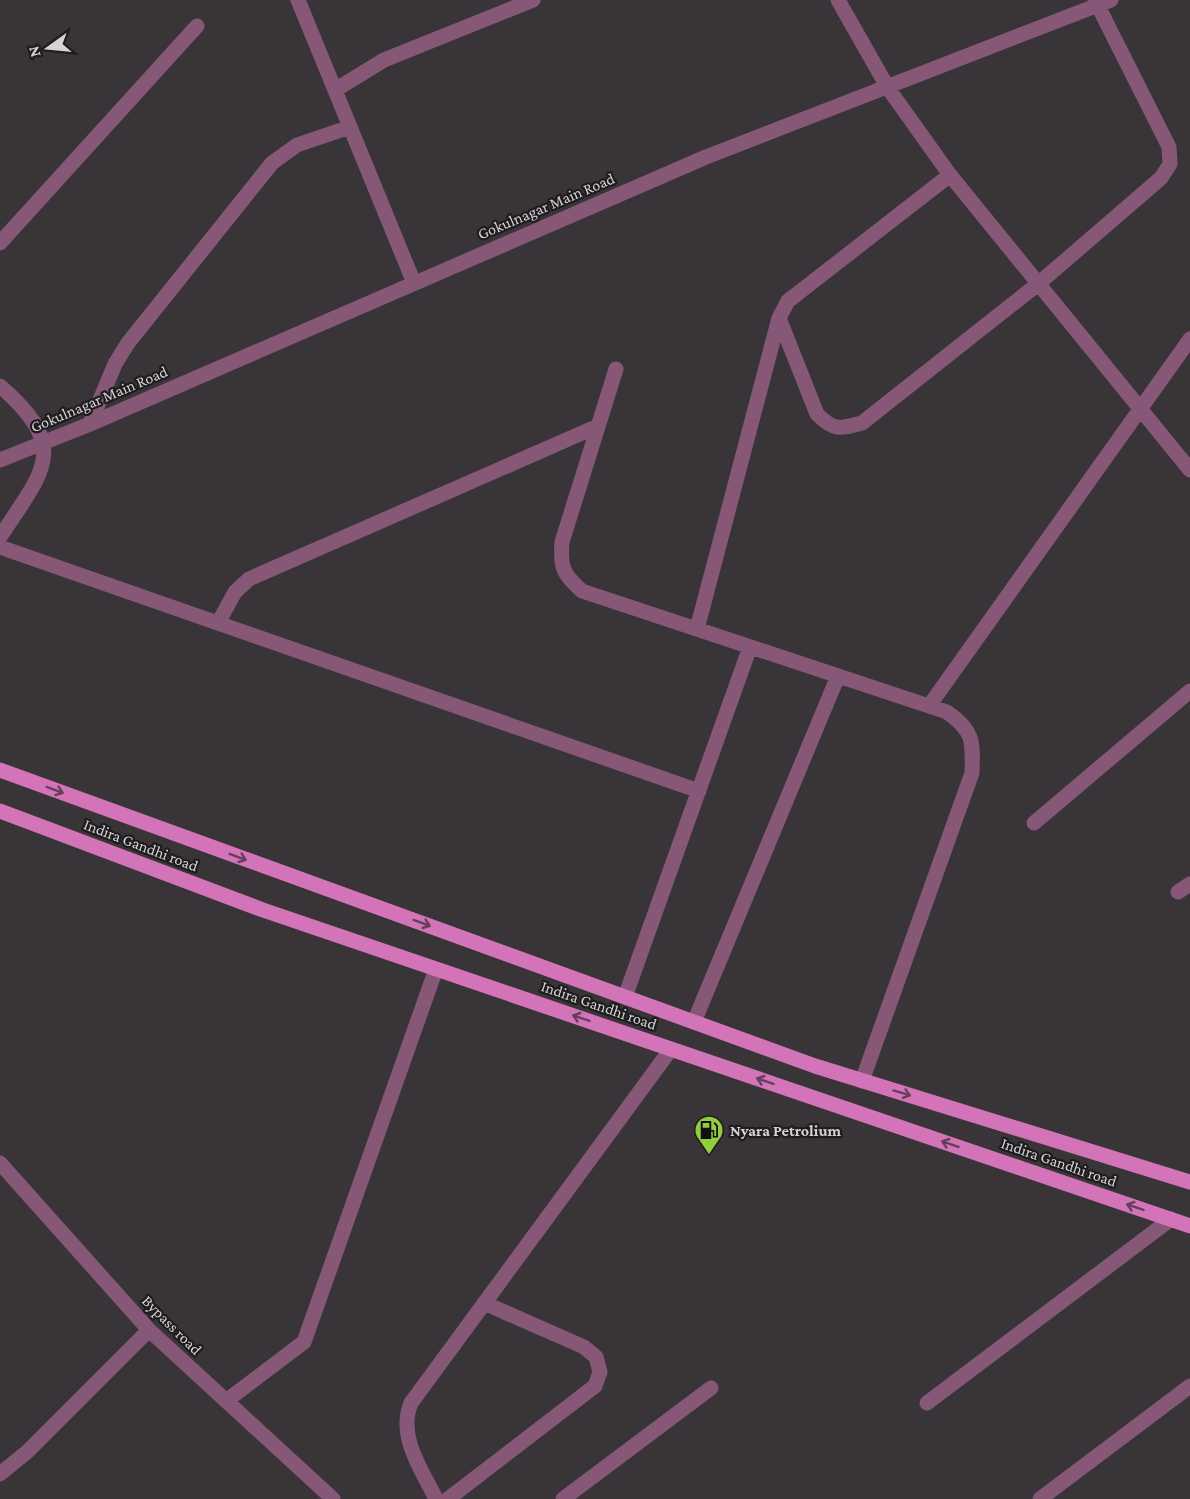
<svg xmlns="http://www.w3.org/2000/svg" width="1190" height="1499" font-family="'Crimson Pro',serif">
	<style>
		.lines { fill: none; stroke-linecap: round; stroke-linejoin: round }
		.minor { stroke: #865777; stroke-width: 15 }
		.major { stroke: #d474b8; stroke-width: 15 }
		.oneway { stroke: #673f5c }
		.labels { text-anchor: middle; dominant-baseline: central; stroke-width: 4.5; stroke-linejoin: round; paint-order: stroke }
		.street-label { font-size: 16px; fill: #d5d2d4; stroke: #1e1c1e }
		.poi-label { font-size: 16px; font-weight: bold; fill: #d5d2d4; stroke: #1e1c1e; text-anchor: start }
	</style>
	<rect width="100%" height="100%" fill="#393437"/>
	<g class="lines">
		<path class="minor" d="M298,0L414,283
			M838,0L888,88L950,175L1190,470
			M335,90L384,60L533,0
			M0,243L197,26
			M779,318L817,414C834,431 840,429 862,423L1038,284L1161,178L1170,164L1169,147L1095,0
			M616,369L562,542C560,568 563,574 582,591L947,712C974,731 973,741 972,773L862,1081
			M0,386C71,448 44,470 0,537
			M90,424L115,364L128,343L272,163L297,145L350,127
			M0,460L90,424L706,157L1111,0
			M0,547L699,791
			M218,623L235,592L249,579L598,426
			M697,629L779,318L788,301L950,175
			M929,706L1190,339
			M1034,823L1190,691
			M1178,892L1190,884
			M625,997L750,647
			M694,1022L838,676
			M0,1163L149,1330L333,1499
			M226,1401L304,1342L436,969
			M927,1403L1171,1219
			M0,1474L27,1452L149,1330
			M436,1499C422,1470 397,1436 411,1403L671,1049
			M448,1499L595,1386L600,1372L596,1357L584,1347L484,1303
			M563,1499L711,1388
			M1040,1499L1190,1386"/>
		<path class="major" d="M0,770L815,1066L1190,1182
			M0,811L263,910L1190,1226"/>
	</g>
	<defs><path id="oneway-shaft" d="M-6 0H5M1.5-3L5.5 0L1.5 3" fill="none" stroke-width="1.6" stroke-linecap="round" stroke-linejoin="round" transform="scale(1.5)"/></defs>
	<g class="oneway">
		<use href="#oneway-shaft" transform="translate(55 790) rotate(20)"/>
		<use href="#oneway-shaft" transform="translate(238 857) rotate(20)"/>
		<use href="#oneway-shaft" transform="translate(422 923) rotate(20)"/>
		<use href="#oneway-shaft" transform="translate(581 1018) rotate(-161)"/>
		<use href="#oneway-shaft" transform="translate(765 1081) rotate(-161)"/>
		<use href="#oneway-shaft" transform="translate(902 1093) rotate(17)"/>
		<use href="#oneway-shaft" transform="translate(950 1144) rotate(-161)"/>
		<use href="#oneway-shaft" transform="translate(1135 1207) rotate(-161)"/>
	</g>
	<defs>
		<g id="fuel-pin" transform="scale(1.5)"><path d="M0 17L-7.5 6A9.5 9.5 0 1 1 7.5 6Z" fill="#92cd3f" stroke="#1e1c1e"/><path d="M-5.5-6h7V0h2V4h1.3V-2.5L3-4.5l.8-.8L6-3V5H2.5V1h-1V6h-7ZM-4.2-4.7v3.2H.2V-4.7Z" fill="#111"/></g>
	</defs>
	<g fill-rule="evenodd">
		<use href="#fuel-pin" x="709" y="1130"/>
	</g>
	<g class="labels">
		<g class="street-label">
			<text transform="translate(546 206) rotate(-23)">Gokulnagar Main Road</text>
			<text transform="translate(99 399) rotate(-23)">Gokulnagar Main Road</text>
			<text transform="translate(141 845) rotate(21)">Indira Gandhi road</text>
			<text transform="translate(599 1005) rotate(19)">Indira Gandhi road</text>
			<text transform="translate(1059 1162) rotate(19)">Indira Gandhi road</text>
			<text transform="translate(172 1325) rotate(45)">Bypass road</text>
		</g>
		<g class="poi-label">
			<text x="730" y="1130">Nyara Petrolium</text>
		</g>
	</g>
	<g transform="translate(48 48) rotate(255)" stroke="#1e1c1e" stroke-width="4.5" paint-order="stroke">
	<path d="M0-4.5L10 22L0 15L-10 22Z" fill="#d5d2d4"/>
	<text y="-9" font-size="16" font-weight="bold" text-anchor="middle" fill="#d5d2d4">N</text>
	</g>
</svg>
